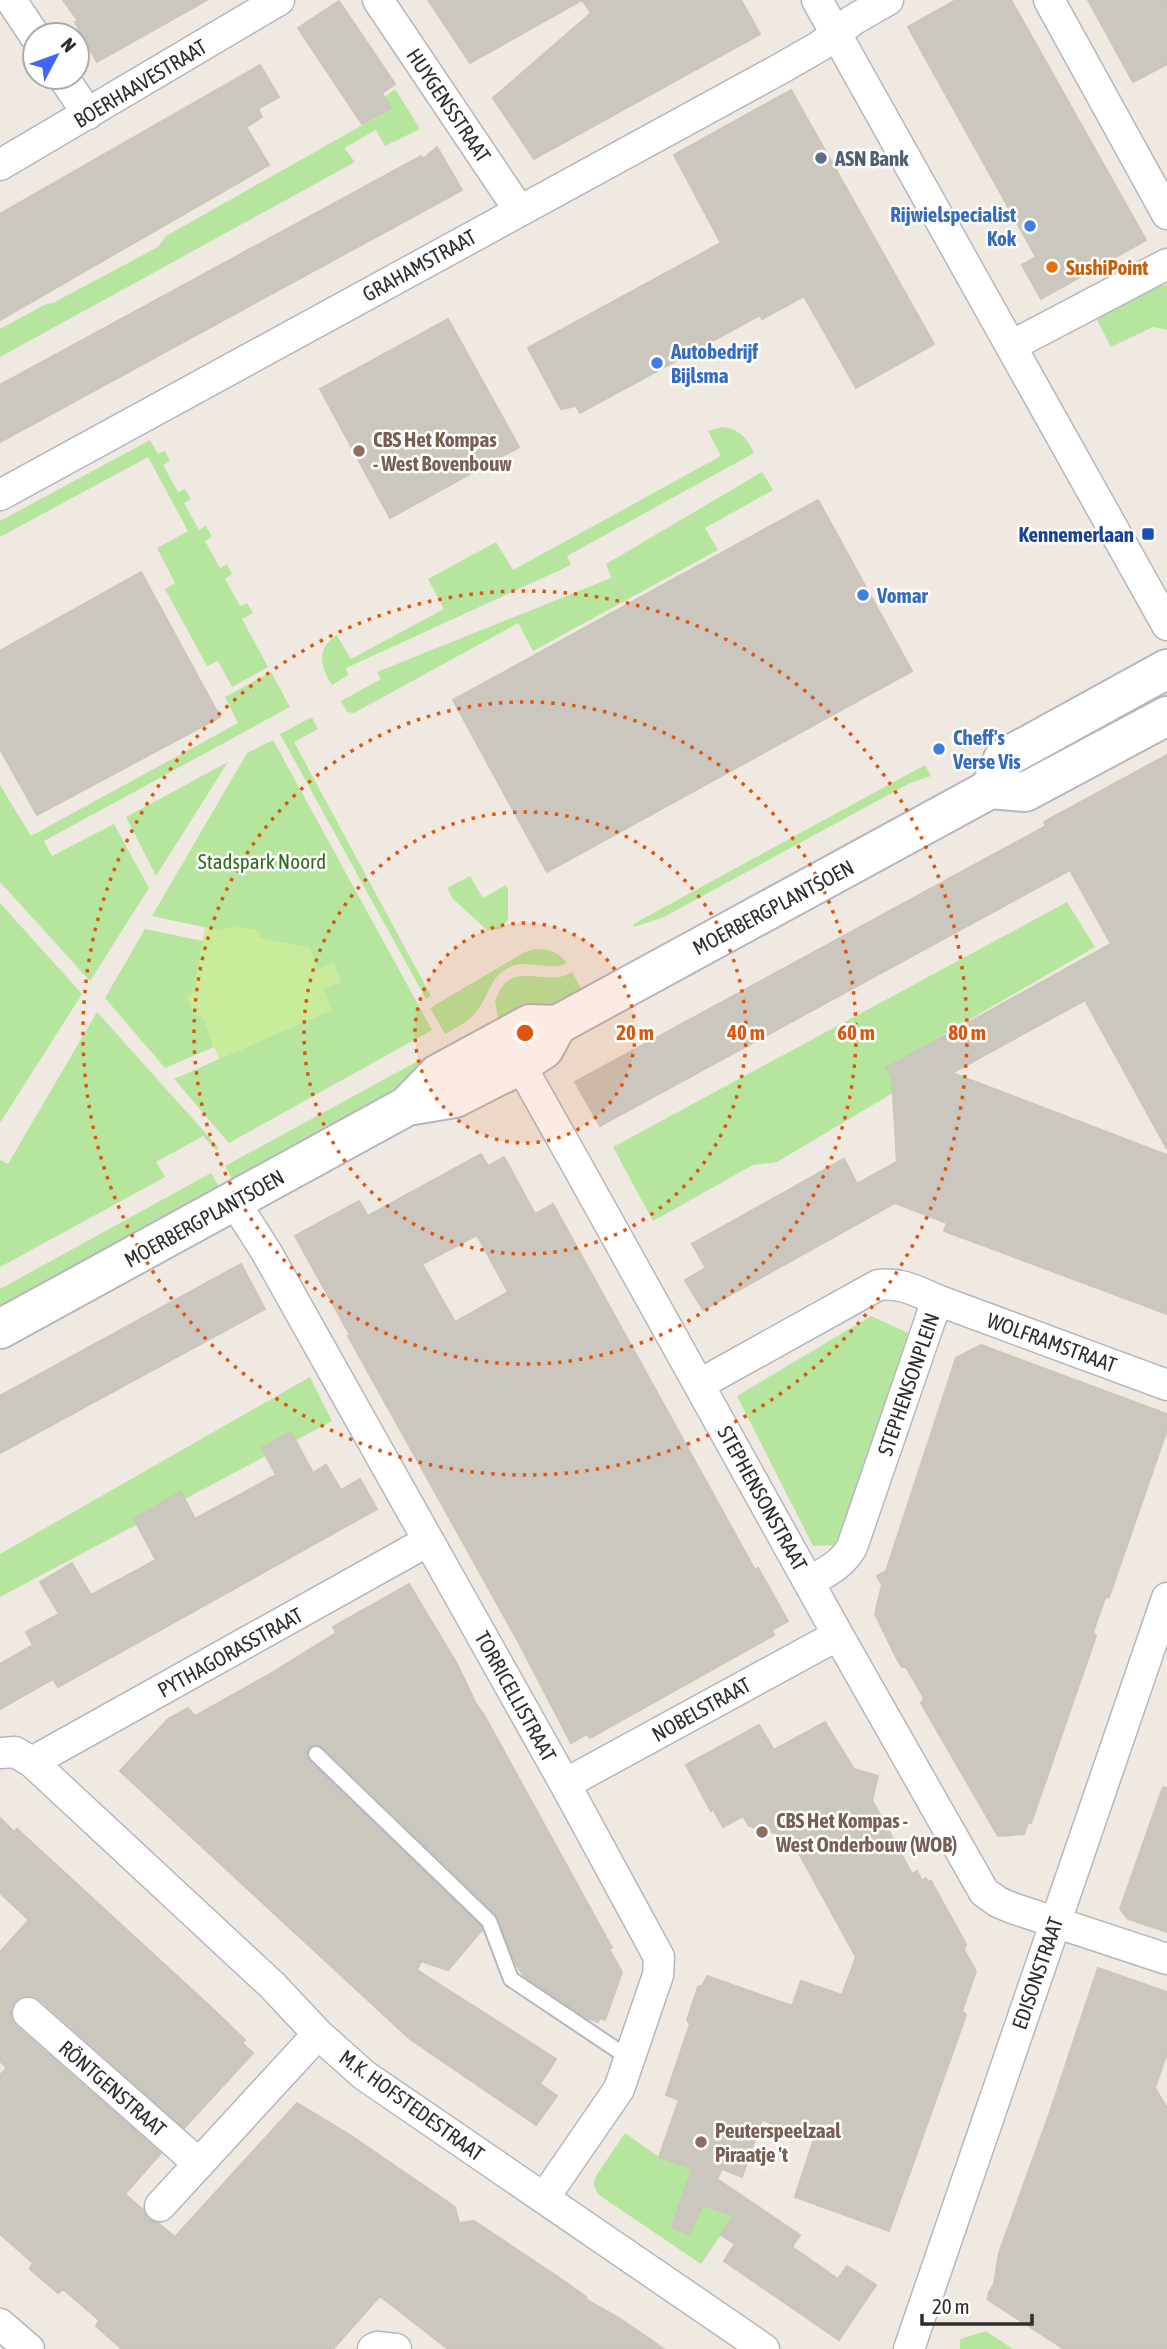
<svg xmlns="http://www.w3.org/2000/svg" width="1167" height="2349" font-family="'Asap Condensed',sans-serif">
	<style>
		.green { fill: #b6e59e }
		.pitch { fill: #c9ec9a }
		.building { fill: #cbc7bf; stroke: #cbc5ba; stroke-width: 2; fill-rule: evenodd }
		.lines { fill: none; stroke-linecap: round; stroke-linejoin: round }
		.lane-casing { stroke: #b4b7c1; stroke-width: 18 }
		.street-casing { stroke: #b4b7c1; stroke-width: 33 }
		.secondary-casing { stroke: #b4b7c1; stroke-width: 42 }
		.lane { stroke: #fff; stroke-width: 14 }
		.street { stroke: #fff; stroke-width: 30 }
		.secondary { stroke: #fff; stroke-width: 38 }
		.ring { fill: none; stroke: #df570e; stroke-width: 3.5; stroke-dasharray: 3.5 7 }
		.service-dot { fill: #5c6f8a; stroke: #fff; stroke-width: 2.5 }
		.shop-dot { fill: #3f7fe0; stroke: #fff; stroke-width: 2.5 }
		.food-dot { fill: #e8710a; stroke: #fff; stroke-width: 2.5 }
		.education-dot { fill: #8d6e63; stroke: #fff; stroke-width: 2.5 }
		.transit-dot { fill: #1a4fb4; stroke: #fff; stroke-width: 2.5 }
		.labels { text-anchor: middle; dominant-baseline: central; stroke-width: 5; stroke-linejoin: round; paint-order: stroke }
		.street-label { font-size: 21px; fill: #2e2e2e; stroke: #fff }
		.service-label { font-size: 21px; font-weight: bold; fill: #4e5e75; stroke: #fff; text-anchor: start }
		.shop-label { font-size: 21px; font-weight: bold; fill: #366cbe; stroke: #fff; text-anchor: start }
		.food-label { font-size: 21px; font-weight: bold; fill: #c56008; stroke: #fff; text-anchor: start }
		.education-label { font-size: 21px; font-weight: bold; fill: #785e54; stroke: #fff; text-anchor: start }
		.transit-label { font-size: 21px; font-weight: bold; fill: #164399; stroke: #fff; text-anchor: end }
		.park-label { font-size: 21px; fill: #2c6e1b; stroke: #fff }
		.centre { fill: #df570e; stroke: #fff; stroke-width: 3.5 }
		.ring-label { font-size: 21px; text-anchor: middle; font-weight: bold; fill: #df570e; stroke: #fff; stroke-width: 5; stroke-linejoin: round; paint-order: stroke }
	</style>
	<rect width="100%" height="100%" fill="#efe9e1"/>
	<path class="green" d="M395,89L420,129L385,146L376,130L344,148L355,162L0,357V329L46,304L53,303L158,247L166,236L382,114L390,107L384,98Z
		M1167,285V330L1153,327L1111,347L1096,318L1155,286Z
		M722,427C740,429 747,438 754,453L567,556L571,565L346,668L348,675L332,685C320,666 316,648 337,635L351,659L444,609L428,579L496,542L513,570L721,456L708,431Z
		M150,440L158,454L165,451L170,461L163,465L178,492L185,489L191,499L184,503L199,530L206,526L212,537L205,541L220,568L227,564L232,574L225,579L240,606L247,603L253,613L242,619L268,667L232,687L218,661L207,666L165,589L175,583L157,548L188,531L148,457L0,537V521Z
		M762,472L773,490L705,528L718,550L533,651L518,623L354,713L347,712L341,701L381,679L377,672L611,578L606,564Z
		M271,672L290,707L44,841L52,856L114,824L149,888L90,981L0,882V785L31,836L238,723L225,697Z
		M312,717L318,729L294,742L431,996L426,999L280,734Z
		M273,740L432,1030L229,1143L174,1079L330,1010L323,988L341,982L334,964L317,970L309,948L259,938L256,933L235,928L222,931L152,916L247,753Z
		M228,762L156,876L126,817Z
		M925,765L931,776L910,783L664,917L634,927L633,925L637,922Z
		M470,876L483,898L506,885L508,888V919L501,929L487,930L453,899L447,888Z
		M1067,902L1095,947L886,1068L897,1090L886,1097L777,1162L753,1165L653,1221L613,1147Z
		M0,903L82,994L0,1123Z
		M145,929L203,941L194,990L214,1047L165,1068L105,998Z
		M535,949C549,949 559,952 567,963C548,973 527,957 508,968C489,978 489,997 476,1012C468,1022 456,1028 445,1034L430,1008L525,952Z
		M572,972L582,990L568,998L499,1022L495,1002C510,954 544,990 572,972Z
		M97,1012L219,1148L216,1150L203,1136L156,1162L165,1177L0,1267V1160L8,1164Z
		M438,1050L443,1060L404,1083L383,1099L233,1181L225,1166Z
		M211,1173L220,1188L0,1308V1289Z
		M871,1316L908,1333L840,1545L813,1546L737,1396Z
		M310,1377L332,1421L0,1597V1554Z
		M625,2133L659,2157L692,2168L682,2198L734,2216L701,2264L599,2195C595,2189 592,2183 596,2176Z
		M986,2331L1013,2349H960V2339Z"/>
	<path class="pitch" d="M235,926L257,930V933H260V938L310,948L317,970L334,964L341,982L324,988L331,1010L219,1059L203,1017L194,1015L187,997L194,990L205,928L222,931L223,928H234Z"/>
	<path class="building" d="M63,0H207L97,62L75,22L78,21Z
		M428,0H582L470,63Z
		M582,0H741L760,34L534,159L493,98L591,13Z
		M956,0H1011L1146,240L1041,299L1022,265L1036,257L908,27Z
		M1088,0H1167V64L1133,82Z
		M339,1L395,84L382,93L391,108L362,124L298,28Z
		M260,65L279,97L258,109L262,117L246,127L269,165L0,320V214Z
		M791,90L934,344L856,388L804,296L762,319L760,315L580,413L576,406L561,409L528,348L721,243L674,155Z
		M437,147L462,190L0,442V385L421,156L423,159Z
		M448,319L519,447L390,518L320,389Z
		M818,500L912,671L547,872L453,700Z
		M141,572L220,717L37,815L0,749V651Z
		M1167,755V1149L1085,1000L952,1073L1167,1155V1314L944,1231L947,1223L895,1203L703,1310L685,1280L706,1268L692,1244L844,1159L857,1184L897,1162L892,1080L886,1068L1111,944L1070,870L600,1126L575,1082L1046,826L1044,822Z
		M481,1154L488,1166L504,1157L535,1214L553,1204L755,1570L758,1568L788,1621L772,1630L774,1635L751,1648L590,1738L587,1734L571,1743L519,1643L348,1336L350,1335L295,1236L359,1201L368,1216ZM477,1235L508,1292L455,1322L422,1264Z
		M241,1264L265,1309L0,1453V1396Z
		M981,1345L1167,1414V1430L1109,1597L1105,1598L1093,1632L1096,1636L1031,1823L1028,1822L1024,1834L998,1836L921,1703L924,1698L906,1667H902L896,1657L875,1614L882,1585L877,1576L886,1571L956,1358Z
		M291,1432L313,1473L326,1465L341,1490L360,1479L377,1509L58,1687L53,1679L0,1709V1664L33,1645L26,1632L59,1614L40,1582L72,1563L91,1595L156,1560L134,1519L181,1492L195,1519L276,1475L262,1448Z
		M409,1584L457,1664L476,1704L484,1715L612,1948L609,1949L622,1972L605,2020L600,2018L598,2022L585,2017L524,1976L516,1964L496,1914L323,1747L313,1745L309,1748L307,1756L481,1926L482,1930L448,1970L421,1961L417,1970L556,2059L540,2084L557,2096L536,2125L410,2039L120,1771L168,1719L188,1708L195,1716L270,1674L336,1633L333,1627Z
		M825,1722L854,1769L878,1776L872,1800L912,1874L917,1871L922,1881L926,1878L928,1882L931,1881L966,1944L964,1950L976,1971L962,2011L966,2015L889,2231L795,2197L814,2139L762,2120L742,2177L722,2169L717,2179L800,2235L792,2247L838,2279L847,2266L876,2285L839,2340L724,2261L735,2244L721,2235L734,2216L703,2205L689,2234L672,2227L692,2168L659,2157L679,2100L666,2095L690,2024L687,2020L698,1987L703,1985L707,1976L792,2006L801,1981L842,1995L856,1957L790,1837L749,1826L743,1816L723,1827L713,1809L711,1811L686,1765L759,1725L774,1750Z
		M1163,1787L1167,1788V1932L1128,1919L1120,1909Z
		M0,1818L14,1832L17,1829L214,2010L245,2040L242,2043L253,2053L184,2128L40,2000L32,1996H23L14,2002L11,2010V2018L16,2026L161,2153L125,2194L143,2210L149,2219L158,2223L175,2237L297,2103L350,2135L455,2207L459,2223L474,2221L561,2279L586,2297L587,2300L619,2318L664,2349H448L380,2296L333,2349H122L96,2326L99,2320L63,2289L58,2293L30,2269L33,2263L0,2234V2075L7,2068L0,2061V1952L29,1920L0,1893Z
		M1098,1968L1167,1992V2053L1155,2088L1167,2108V2349H1064L987,2299L989,2296L988,2294L994,2284L999,2253L1050,2112Z"/>
	<g class="lines">
		<g class="lane-casing">
			<path id="lane" d="M316,1754L489,1921L511,1979L629,2058"/>
		</g>
		<g class="street-casing">
			<path id="street" d="M11,0L35,36
				M378,0L519,210
				M817,0L1167,625
				M1049,0L1167,214
				M63,77L88,114
				M0,165L279,0
				M1011,346L1167,264
				M0,495L778,70L820,46L853,20L888,0
				M506,1049L530,1082L575,1162L838,1635L984,1892L998,1902L1012,1908L1167,1959
				M234,1201L267,1253L565,1784L659,1957L658,1975L619,2089L544,2198
				M937,1300L1167,1385
				M700,1384L878,1285C900,1282 917,1291 937,1300L852,1547C842,1565 826,1572 809,1582
				M0,1753L15,1752L32,1762L273,1986L318,2034L364,2075L764,2349
				M32,1762L428,1541
				M565,1784L838,1635
				M28,2013L198,2163
				M160,2206L318,2034
				M0,2324L29,2349
				M373,2349L377,2347L396,2349
				M909,2349L1167,1598"/>
		</g>
		<g class="secondary-casing">
			<path id="secondary" d="M990,789L1003,759L1167,669
				M407,1106L455,1098L518,1066L544,1049L557,1025
				M0,1329L407,1106L438,1074L530,1024L557,1025L990,789L1025,792L1167,716"/>
		</g>
		<use href="#lane" class="lane"/>
		<use href="#street" class="street"/>
		<use href="#secondary" class="secondary"/>
	</g>
	<circle cx="525" cy="1033" r="110" fill="#df570e" fill-opacity=".12"/>
	<g class="ring">
		<circle cx="525" cy="1033" r="110"/>
		<circle cx="525" cy="1033" r="221"/>
		<circle cx="525" cy="1033" r="331"/>
		<circle cx="525" cy="1033" r="442"/>
	</g>
	<circle class="service-dot" cx="821" cy="158" r="7"/>
	<g class="shop-dot">
		<circle cx="1030" cy="226" r="7"/>
		<circle cx="657" cy="363" r="7"/>
		<circle cx="863" cy="595" r="7"/>
		<circle cx="939" cy="749" r="7"/>
	</g>
	<circle class="food-dot" cx="1052" cy="267" r="7"/>
	<g class="education-dot">
		<circle cx="359" cy="451" r="7"/>
		<circle cx="762" cy="1832" r="7"/>
		<circle cx="701" cy="2142" r="7"/>
	</g>
	<rect class="transit-dot" x="1141" y="527" width="14" height="14" rx="3.5"/>
	<g class="labels">
		<g class="street-label">
			<text transform="translate(140 83) rotate(-31)">BOERHAAVESTRAAT</text>
			<text transform="translate(449 105) rotate(56)">HUYGENSSTRAAT</text>
			<text transform="translate(419 265) rotate(-29)">GRAHAMSTRAAT</text>
			<text transform="translate(773 907) rotate(-28)">MOERBERGPLANTSOEN</text>
			<text transform="translate(204 1218) rotate(-29)">MOERBERGPLANTSOEN</text>
			<text transform="translate(1052 1342) rotate(20)">WOLFRAMSTRAAT</text>
			<text transform="translate(908 1384) rotate(-71)">STEPHENSONPLEIN</text>
			<text transform="translate(763 1498) rotate(61)">STEPHENSONSTRAAT</text>
			<text transform="translate(230 1652) rotate(-29)">PYTHAGORASSTRAAT</text>
			<text transform="translate(516 1696) rotate(61)">TORRICELLISTRAAT</text>
			<text transform="translate(701 1709) rotate(-29)">NOBELSTRAAT</text>
			<text transform="translate(1037 1973) rotate(-71)">EDISONSTRAAT</text>
			<text transform="translate(113 2088) rotate(41)">RÖNTGENSTRAAT</text>
			<text transform="translate(412 2105) rotate(36)">M.K. HOFSTEDESTRAAT</text>
		</g>
		<g class="service-label">
			<text x="835" y="158">ASN Bank</text>
		</g>
		<g class="shop-label">
			<text x="1016" y="214" text-anchor="end">Rijwielspecialist<tspan x="1016" dy="24">Kok</tspan></text>
			<text x="671" y="351">Autobedrijf<tspan x="671" dy="24">Bijlsma</tspan></text>
			<text x="877" y="595">Vomar</text>
			<text x="953" y="737">Cheff's<tspan x="953" dy="24">Verse Vis</tspan></text>
		</g>
		<g class="food-label">
			<text x="1066" y="267">SushiPoint</text>
		</g>
		<g class="education-label">
			<text x="373" y="439">CBS Het Kompas<tspan x="373" dy="24">- West Bovenbouw</tspan></text>
			<text x="776" y="1820">CBS Het Kompas -<tspan x="776" dy="24">West Onderbouw (WOB)</tspan></text>
			<text x="715" y="2130">Peuterspeelzaal<tspan x="715" dy="24">Piraatje 't</tspan></text>
		</g>
		<g class="transit-label">
			<text x="1134" y="534">Kennemerlaan</text>
		</g>
		<g class="park-label">
			<text x="262" y="861">Stadspark Noord</text>
		</g>
	</g>
	<circle cx="525" cy="1033" r="10" class="centre"/>
	<g class="ring-label">
		<text x="635" y="1040">20 m</text>
		<text x="746" y="1040">40 m</text>
		<text x="856" y="1040">60 m</text>
		<text x="967" y="1040">80 m</text>
	</g>
	<g transform="translate(56 56) rotate(49)"><circle r="33" fill="#ffffff" stroke="#ababab" stroke-width="2"/>
	<path d="M0-5L12 26L0 18L-12 26Z" fill="#4264fb"/>
	<text y="-10" font-size="19" font-weight="bold" text-anchor="middle" fill="#2e2e2e">N</text>
	</g>
	<path d="M922 2314v10h110v-10" fill="none" stroke="#2e2e2e" stroke-width="3.5"/>
	<text x="932" y="2314" font-size="21" fill="#2e2e2e" stroke="#ffffff" stroke-width="5" paint-order="stroke">20 m</text>
</svg>
